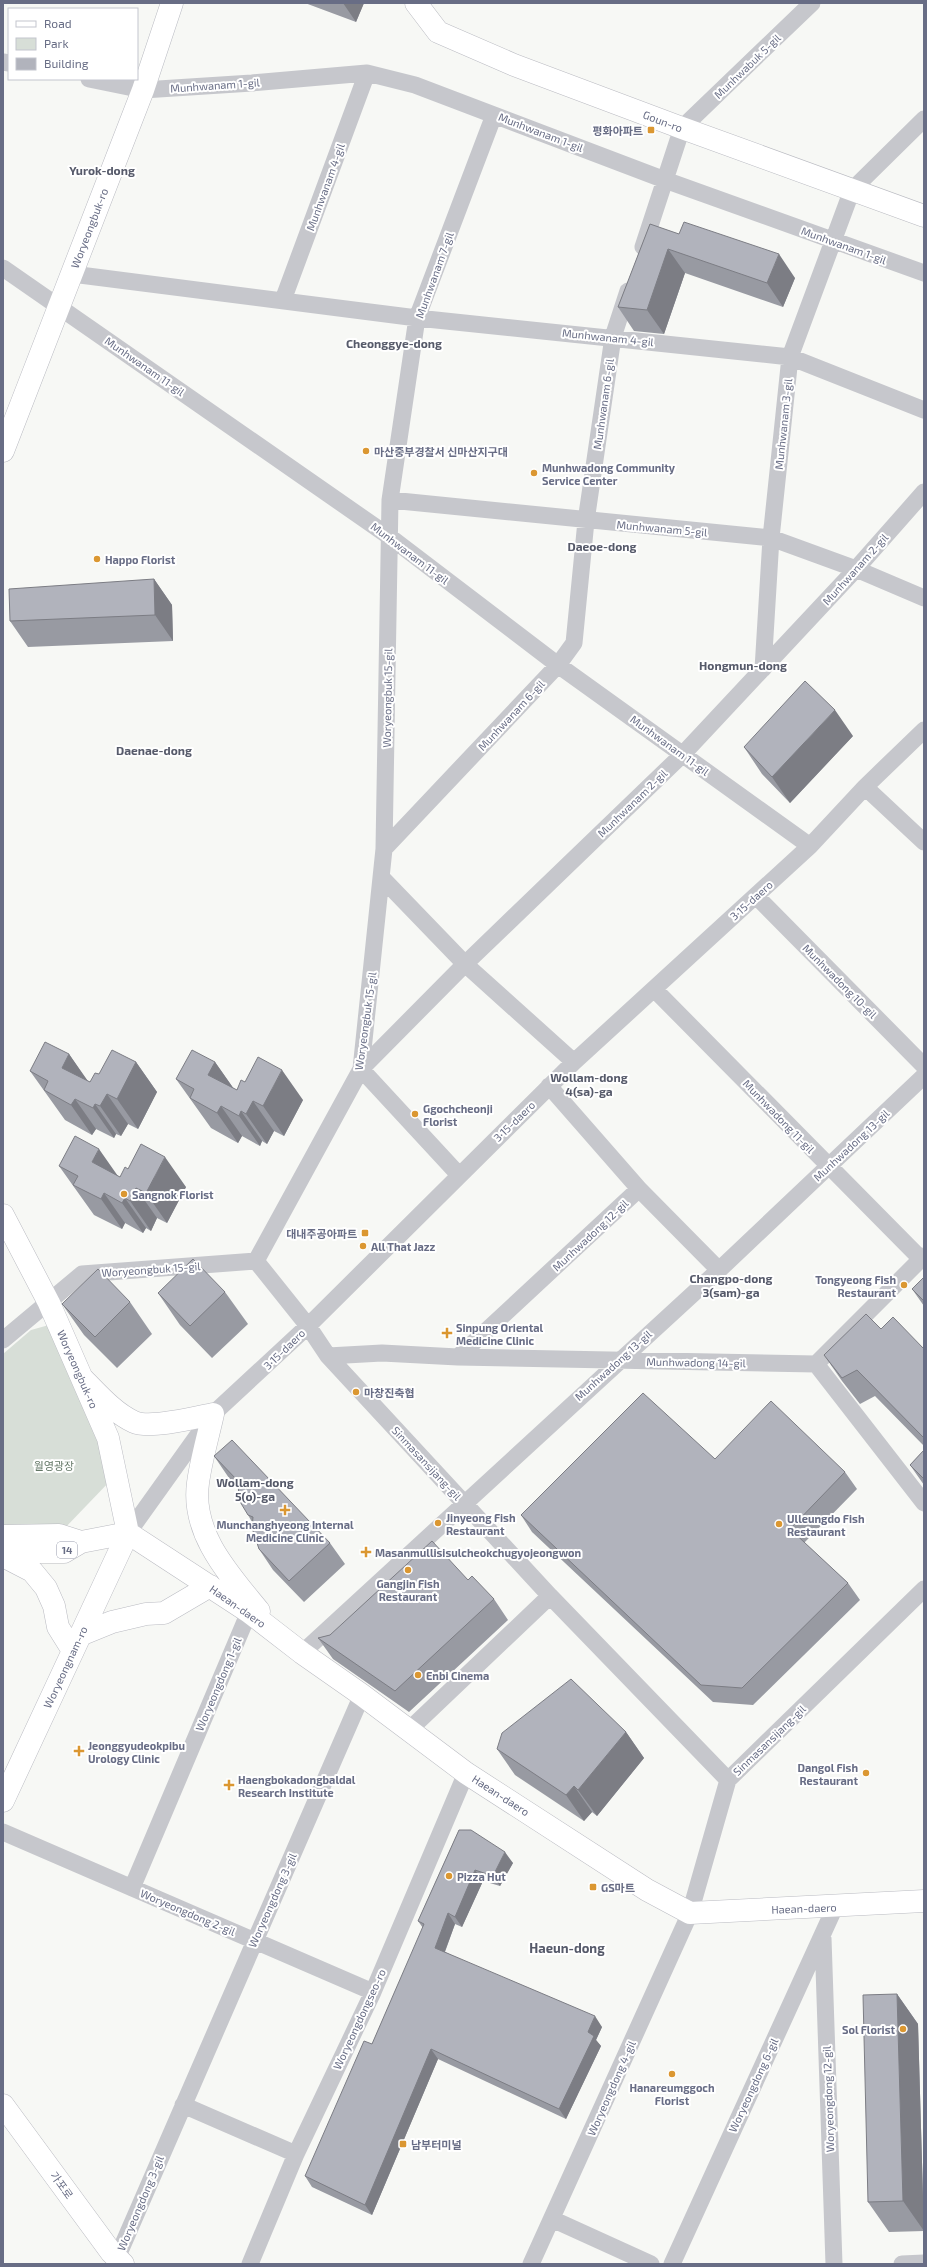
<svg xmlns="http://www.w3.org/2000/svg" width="927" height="2267" font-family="'Exo 2','Noto Sans KR',sans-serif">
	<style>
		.green { fill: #d7ded7 }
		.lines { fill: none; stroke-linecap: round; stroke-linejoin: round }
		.secondary-casing { stroke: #babbc2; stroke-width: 23 }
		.primary-casing { stroke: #b9bac0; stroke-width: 23 }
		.minor { stroke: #c6c7cc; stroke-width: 17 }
		.secondary { stroke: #fff; stroke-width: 22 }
		.primary { stroke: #fff; stroke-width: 22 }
		.wall { fill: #989aa2 }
		.shaded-wall { fill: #7c7d84 }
		.building { fill: #b1b3bc; stroke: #7c7d84 }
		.poi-dot { fill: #db9731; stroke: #fff; stroke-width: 1.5 }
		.labels { text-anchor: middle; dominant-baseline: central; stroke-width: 4; stroke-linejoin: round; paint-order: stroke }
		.shield { fill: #fff; stroke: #9599aa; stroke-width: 1 }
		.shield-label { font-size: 10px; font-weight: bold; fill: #686d85 }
		.street-label { font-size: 11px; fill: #686d85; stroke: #fff }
		.poi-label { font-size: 11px; font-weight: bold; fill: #686d85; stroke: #fff; text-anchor: start }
		.park-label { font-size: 11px; fill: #637766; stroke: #fff }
		.neighbourhood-label { font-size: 12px; font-weight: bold; fill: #565a6a; stroke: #fff }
		.quarter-label { font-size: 13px; font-weight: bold; fill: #565a6a; stroke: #fff }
	</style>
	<rect width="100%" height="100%" fill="#f7f8f5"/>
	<path class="green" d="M49,1325L97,1424L111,1480L63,1530L3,1528V1354L31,1330Z"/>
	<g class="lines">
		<g class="secondary-casing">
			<path id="secondary" d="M416,3L438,32L514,65L682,128L924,216
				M3,451L143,90L172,3
				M3,1215L49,1303L108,1438L128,1533
				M82,1378C97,1393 114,1413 134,1422C150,1429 194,1418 213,1414C208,1437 201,1460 198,1483C191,1534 229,1574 259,1611
				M128,1533L249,1612L302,1653L362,1695L466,1773L647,1890L690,1913L924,1901
				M3,1556L32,1571L46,1588L54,1606L58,1627L73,1651
				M80,1635L112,1622L146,1614L164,1613L210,1586
				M3,1801L128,1533
				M3,2105L111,2252L123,2264"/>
		</g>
		<g class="primary-casing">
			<path id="primary" d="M3,1536L59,1535L81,1542
				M3,1552H64L81,1542L128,1533"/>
		</g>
		<path class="minor" d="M3,62L9,63
			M89,79L143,90L252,83L367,73L415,85L665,180L924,273
			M643,247L682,128L812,3
			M3,268L390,537L558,665L810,846
			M72,274L417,318L790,357L924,410
			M283,300L367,73
			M390,500L771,538L856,569L924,598
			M763,669L771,538L790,357L852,190L924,119
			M865,787L924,842
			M384,849L558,665L574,643L586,521L613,337L628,291
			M382,878L465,964L574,1062
			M756,896L924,1066
			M654,989L921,1259
			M549,1086L640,1190
			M459,1175L361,1069L465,964L683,754L856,569L924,492
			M256,1261L361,1069L384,849L390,500L417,318L494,115
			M256,1261L308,1326L328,1356L550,1596L728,1780
			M3,1340L82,1274L256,1261
			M328,1356L382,1353L458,1357L816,1364L924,1256
			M458,1357L639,1189L719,1270
			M816,1364L924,1503
			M128,1533L213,1414L308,1326L574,1062L810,846L865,787L924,730
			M302,1653L719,1270L924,1076
			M409,1730L550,1596
			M3,1832L373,1992
			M132,1888L249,1612
			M823,1938L834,2264
			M183,2105L296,2154
			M552,2219L651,2264
			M117,2258L362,1695
			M250,2264L296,2154L373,1992L466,1773
			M531,2264L690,1913L728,1780L924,1589
			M672,2264L835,1907
			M902,2264L924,2263"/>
		<use href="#secondary" class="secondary"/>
		<use href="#primary" class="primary"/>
	</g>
	<path class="wall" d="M305,3H364L356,22Z
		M650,224L795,278L783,307L685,273L664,334L634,331L618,307Z
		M154,579L172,605L173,641L28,647L10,621Z
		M853,736L790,803L762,774L744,747Z
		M69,1054L87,1081L90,1082L99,1074L136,1062L157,1092L138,1129L128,1124L121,1136L116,1134L114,1138L96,1129L92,1135L65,1120L30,1071Z
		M215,1062L234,1089L237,1090L245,1082L303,1100L284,1136L274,1131L267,1144L262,1141L260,1146L242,1136L238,1143L211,1128L176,1079Z
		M59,1166L120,1177L128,1169L186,1187L167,1223L157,1218L151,1231L146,1228L143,1233L125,1223L122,1229L94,1215Z
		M924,1277V1306L912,1289Z
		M225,1292L248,1324L212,1358L180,1325L158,1293Z
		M130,1302L152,1334L117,1368L84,1335L62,1304Z
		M881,1329L924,1349V1446L875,1396L860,1404L842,1381L824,1355Z
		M924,1450V1485L910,1465Z
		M214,1456L330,1543L345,1564L304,1602L273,1570L259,1549L252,1522L248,1515L238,1487L229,1478Z
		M715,1459L845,1472L857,1489L804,1543L848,1583L860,1600L753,1705L713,1702L532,1532L521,1515Z
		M468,1580L494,1599L508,1620L409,1712L333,1659L318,1638L330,1635Z
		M626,1732L644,1758L597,1816L592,1812L584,1821L515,1775L497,1749Z
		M459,1830L513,1863L500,1886L483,1881L462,1927L455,1924L445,1952L602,2027L596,2040L601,2046L566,2119L438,2059L372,2215L312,2187L305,2176L372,2044L423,1928L418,1921Z
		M897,1994L918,2024L924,2231L889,2232L868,2202Z"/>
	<path class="shaded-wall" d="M343,3H364L356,22Z
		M668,249L685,273L664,334L647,310Z
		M779,254L795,278L783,307L767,283Z
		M154,579L172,605L173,641L155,615Z
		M835,710L853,736L790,803L772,777Z
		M69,1054L90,1084L62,1068Z
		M136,1062L157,1092L138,1129L117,1099Z
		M215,1062L236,1092L208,1075Z
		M282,1070L303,1100L284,1136L263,1106Z
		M107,1094L128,1124L121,1136L100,1106Z
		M75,1099L96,1129L92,1135L71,1105Z
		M253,1101L274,1131L267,1144L246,1114Z
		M95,1104L116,1134L114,1138L93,1108Z
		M221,1106L242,1136L238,1143L217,1113Z
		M241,1111L262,1141L260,1146L239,1116Z
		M99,1149L120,1179L92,1162Z
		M165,1157L186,1187L167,1223L146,1193Z
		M136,1188L157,1218L151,1231L130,1201Z
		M104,1193L125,1223L122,1229L101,1199Z
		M125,1198L146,1228L143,1233L122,1203Z
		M626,1732L644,1758L597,1816L578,1790Z
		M574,1786L592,1812L584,1821L566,1795Z
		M505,1852L513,1863L500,1886L493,1876Z
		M475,1870L483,1881L462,1927L455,1917Z
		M448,1913L455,1924L442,1959L435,1948Z
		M897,1994L918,2024L924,2231L903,2201Z
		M595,2016L602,2027L596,2040L601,2046L566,2119L559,2109L588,2032Z
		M431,2049L438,2059L372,2215L365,2205Z"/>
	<path class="building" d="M684,222L779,254L767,283L668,249L647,310L618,307L650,224L679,234Z
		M154,579L155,615L10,621L9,589Z
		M805,681L835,710L772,777L744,747Z
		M45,1042L69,1054L62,1068L90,1082L95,1073L99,1074L112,1050L136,1062L117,1099L107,1094L100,1106L95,1104L93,1108L75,1099L71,1105L44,1090L48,1081L30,1071Z
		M192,1050L215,1062L208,1075L237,1090L241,1080L245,1082L258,1057L282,1070L263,1106L253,1101L246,1114L241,1111L239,1116L221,1106L217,1113L190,1098L194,1089L176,1079Z
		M75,1136L99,1149L92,1162L120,1177L125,1167L128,1169L141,1144L165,1157L146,1193L136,1188L130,1201L125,1198L122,1203L104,1193L101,1199L73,1185L78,1176L59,1166Z
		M193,1259L225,1292L190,1326L158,1293Z
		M98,1269L130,1302L95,1337L62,1304Z
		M924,1277V1301L912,1289Z
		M866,1314L881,1329L893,1317L924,1349V1438L857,1370L842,1378L824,1355Z
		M643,1393L715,1459L771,1401L845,1472L790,1529L848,1583L742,1688L701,1685L521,1515Z
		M232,1440L330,1543L289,1581L259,1549L252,1528L253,1517L248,1515L239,1500L238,1481L214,1456Z
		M924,1450V1479L910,1465Z
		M432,1541L468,1580L472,1576L494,1599L395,1691L318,1638L330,1635Z
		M571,1679L626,1732L578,1790L574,1786L566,1795L497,1749L502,1733Z
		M459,1830H471L505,1852L493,1876L475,1870L455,1917L448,1913L435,1948L595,2016L588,2032L594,2036L559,2109L431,2049L365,2205L305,2176L364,2041L372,2044L424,1924L418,1921Z
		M897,1994L903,2201L868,2202L863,1995Z"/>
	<g class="poi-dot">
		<rect x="647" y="126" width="8" height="8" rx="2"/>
		<circle cx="366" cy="451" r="4"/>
		<circle cx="534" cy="473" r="4"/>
		<circle cx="97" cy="559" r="4"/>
		<circle cx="415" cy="1114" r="4"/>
		<circle cx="124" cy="1194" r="4"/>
		<rect x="361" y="1229" width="8" height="8" rx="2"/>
		<circle cx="363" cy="1246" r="4"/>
		<circle cx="904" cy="1285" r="4"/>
		<path d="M445 1327h4v4h4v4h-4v4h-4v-4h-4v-4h4z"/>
		<circle cx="356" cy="1392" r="4"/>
		<path d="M283 1504h4v4h4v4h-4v4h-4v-4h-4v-4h4z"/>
		<circle cx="438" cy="1523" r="4"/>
		<circle cx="779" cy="1524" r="4"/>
		<path d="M364 1546h4v4h4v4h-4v4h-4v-4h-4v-4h4z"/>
		<circle cx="408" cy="1570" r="4"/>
		<circle cx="418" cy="1675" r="4"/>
		<path d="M77 1745h4v4h4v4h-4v4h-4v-4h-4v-4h4z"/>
		<circle cx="866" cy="1773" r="4"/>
		<path d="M227 1779h4v4h4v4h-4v4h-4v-4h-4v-4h4z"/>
		<circle cx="449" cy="1876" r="4"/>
		<rect x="589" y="1883" width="8" height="8" rx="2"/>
		<circle cx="903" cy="2029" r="4"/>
		<circle cx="672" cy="2074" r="4"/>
		<rect x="399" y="2140" width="8" height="8" rx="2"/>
	</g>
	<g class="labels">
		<rect class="shield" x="57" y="1542" width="20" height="16" rx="3"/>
		<g class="shield-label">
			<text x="67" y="1550">14</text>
		</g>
		<g class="street-label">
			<text transform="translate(747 66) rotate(-44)">Munhwabuk 5-gil</text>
			<text transform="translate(215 85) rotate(-4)">Munhwanam 1-gil</text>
			<text transform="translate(663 121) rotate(21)">Goun-ro</text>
			<text transform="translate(541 132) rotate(21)">Munhwanam 1-gil</text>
			<text transform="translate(325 187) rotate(-70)">Munhwanam 4-gil</text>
			<text transform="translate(89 228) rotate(-69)">Woryeongbuk-ro</text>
			<text transform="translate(844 245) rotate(20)">Munhwanam 1-gil</text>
			<text transform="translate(434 275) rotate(-70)">Munhwanam 7-gil</text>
			<text transform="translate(608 337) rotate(6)">Munhwanam 4-gil</text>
			<text transform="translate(145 366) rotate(35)">Munhwanam 11-gil</text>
			<text transform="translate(603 404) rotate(-82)">Munhwanam 6-gil</text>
			<text transform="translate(783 424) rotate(-84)">Munhwanam 3-gil</text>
			<text transform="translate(662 528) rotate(5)">Munhwanam 5-gil</text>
			<text transform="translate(410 553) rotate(37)">Munhwanam 11-gil</text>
			<text transform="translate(855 569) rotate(-48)">Munhwanam 2-gil</text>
			<text transform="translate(387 698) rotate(-89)">Woryeongbuk 15-gil</text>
			<text transform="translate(511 715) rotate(-47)">Munhwanam 6-gil</text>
			<text transform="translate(670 745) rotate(36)">Munhwanam 11-gil</text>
			<text transform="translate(632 803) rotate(-44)">Munhwanam 2-gil</text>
			<text transform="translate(751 900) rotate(-42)">3·15-daero</text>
			<text transform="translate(840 981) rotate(45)">Munhwadong 10-gil</text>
			<text transform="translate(365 1021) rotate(-82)">Woryeongbuk 15-gil</text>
			<text transform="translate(779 1116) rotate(46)">Munhwadong 11-gil</text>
			<text transform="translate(514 1121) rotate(-44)">3·15-daero</text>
			<text transform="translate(851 1145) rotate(-43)">Munhwadong 13-gil</text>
			<text transform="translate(590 1235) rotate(-43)">Munhwadong 12-gil</text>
			<text transform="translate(151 1269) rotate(-4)">Woryeongbuk 15-gil</text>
			<text transform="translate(284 1349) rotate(-44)">3·15-daero</text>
			<text transform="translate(696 1362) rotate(1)">Munhwadong 14-gil</text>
			<text transform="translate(613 1365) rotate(-42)">Munhwadong 13-gil</text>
			<text transform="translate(78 1369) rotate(66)">Woryeongbuk-ro</text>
			<text transform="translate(427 1463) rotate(47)">Sinmasansijang-gil</text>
			<text transform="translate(238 1606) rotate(35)">Haean-daero</text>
			<text transform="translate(65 1667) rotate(-65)">Woryeongnam-ro</text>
			<text transform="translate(218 1684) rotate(-67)">Woryeongdong 1-gil</text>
			<text transform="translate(769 1740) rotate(-44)">Sinmasansijang-gil</text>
			<text transform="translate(501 1795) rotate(33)">Haean-daero</text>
			<text transform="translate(272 1900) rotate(-66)">Woryeongdong 3-gil</text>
			<text transform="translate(804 1908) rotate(-2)">Haean-daero</text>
			<text transform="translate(188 1912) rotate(23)">Woryeongdong 2-gil</text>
			<text transform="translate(359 2019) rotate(-65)">Woryeongdongseo-ro</text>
			<text transform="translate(753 2085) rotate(-65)">Woryeongdong 6-gil</text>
			<text transform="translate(611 2088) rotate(-66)">Woryeongdong 4-gil</text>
			<text transform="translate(828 2099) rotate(-92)">Woryeongdong 12-gil</text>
			<text transform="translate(62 2185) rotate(54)">가포로</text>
			<text transform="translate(140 2203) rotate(-67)">Woryeongdong 3-gil</text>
		</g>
		<g class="poi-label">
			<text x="643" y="130" text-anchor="end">평화아파트</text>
			<text x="374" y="451">마산중부경찰서 신마산지구대</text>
			<text x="542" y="467">Munhwadong Community<tspan x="542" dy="13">Service Center</tspan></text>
			<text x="105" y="559">Happo Florist</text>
			<text x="423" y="1108">Ggochcheonji<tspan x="423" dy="13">Florist</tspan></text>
			<text x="132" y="1194">Sangnok Florist</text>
			<text x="357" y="1233" text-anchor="end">대내주공아파트</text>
			<text x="371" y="1246">All That Jazz</text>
			<text x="896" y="1279" text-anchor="end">Tongyeong Fish<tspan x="896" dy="13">Restaurant</tspan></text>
			<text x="456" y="1327">Sinpung Oriental<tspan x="456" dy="13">Medicine Clinic</tspan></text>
			<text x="364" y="1392">마창진축협</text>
			<text x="446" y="1517">Jinyeong Fish<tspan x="446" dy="13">Restaurant</tspan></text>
			<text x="787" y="1518">Ulleungdo Fish<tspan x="787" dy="13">Restaurant</tspan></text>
			<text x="285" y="1524" text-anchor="middle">Munchanghyeong Internal<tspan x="285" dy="13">Medicine Clinic</tspan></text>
			<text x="375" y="1552">Masanmullisisulcheokchugyojeongwon</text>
			<text x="408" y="1583" text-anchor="middle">Gangjin Fish<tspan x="408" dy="13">Restaurant</tspan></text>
			<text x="426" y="1675">Enbi Cinema</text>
			<text x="88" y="1745">Jeonggyudeokpibu<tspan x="88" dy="13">Urology Clinic</tspan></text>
			<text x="858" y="1767" text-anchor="end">Dangol Fish<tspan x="858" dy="13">Restaurant</tspan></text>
			<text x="238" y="1779">Haengbokadongbaldal<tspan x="238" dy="13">Research Institute</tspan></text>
			<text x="457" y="1876">Pizza Hut</text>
			<text x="601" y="1887">GS마트</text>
			<text x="895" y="2029" text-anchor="end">Sol Florist</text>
			<text x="672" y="2087" text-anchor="middle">Hanareumggoch<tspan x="672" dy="13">Florist</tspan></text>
			<text x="411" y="2144">남부터미널</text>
		</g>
		<g class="park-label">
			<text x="54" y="1465">월영광장</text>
		</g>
		<g class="neighbourhood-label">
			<text x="102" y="170">Yurok-dong</text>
			<text x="394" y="343">Cheonggye-dong</text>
			<text x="602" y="546">Daeoe-dong</text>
			<text x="743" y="665">Hongmun-dong</text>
			<text x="154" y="750">Daenae-dong</text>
			<text x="589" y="1077">Wollam-dong<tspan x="589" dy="14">4(sa)-ga</tspan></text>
			<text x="731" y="1278">Changpo-dong<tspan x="731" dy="14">3(sam)-ga</tspan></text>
			<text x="255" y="1482">Wollam-dong<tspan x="255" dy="14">5(o)-ga</tspan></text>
		</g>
		<g class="quarter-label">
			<text x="567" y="1948">Haeun-dong</text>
		</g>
	</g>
	<rect width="927" height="2267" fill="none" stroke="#686d85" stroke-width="8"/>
	<rect x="8" y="8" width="130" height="72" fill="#ffffff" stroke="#c3c5ce"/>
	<rect x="16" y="21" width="20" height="6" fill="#ffffff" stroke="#c3c5ce"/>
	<text x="44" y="28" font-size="12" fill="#686d85">Road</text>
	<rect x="16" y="38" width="20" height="12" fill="#d7ded7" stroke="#c3c5ce"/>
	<text x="44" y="48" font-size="12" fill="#686d85">Park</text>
	<rect x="16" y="58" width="20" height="12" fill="#b1b3bc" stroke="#c3c5ce"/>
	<text x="44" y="68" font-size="12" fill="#686d85">Building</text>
</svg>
